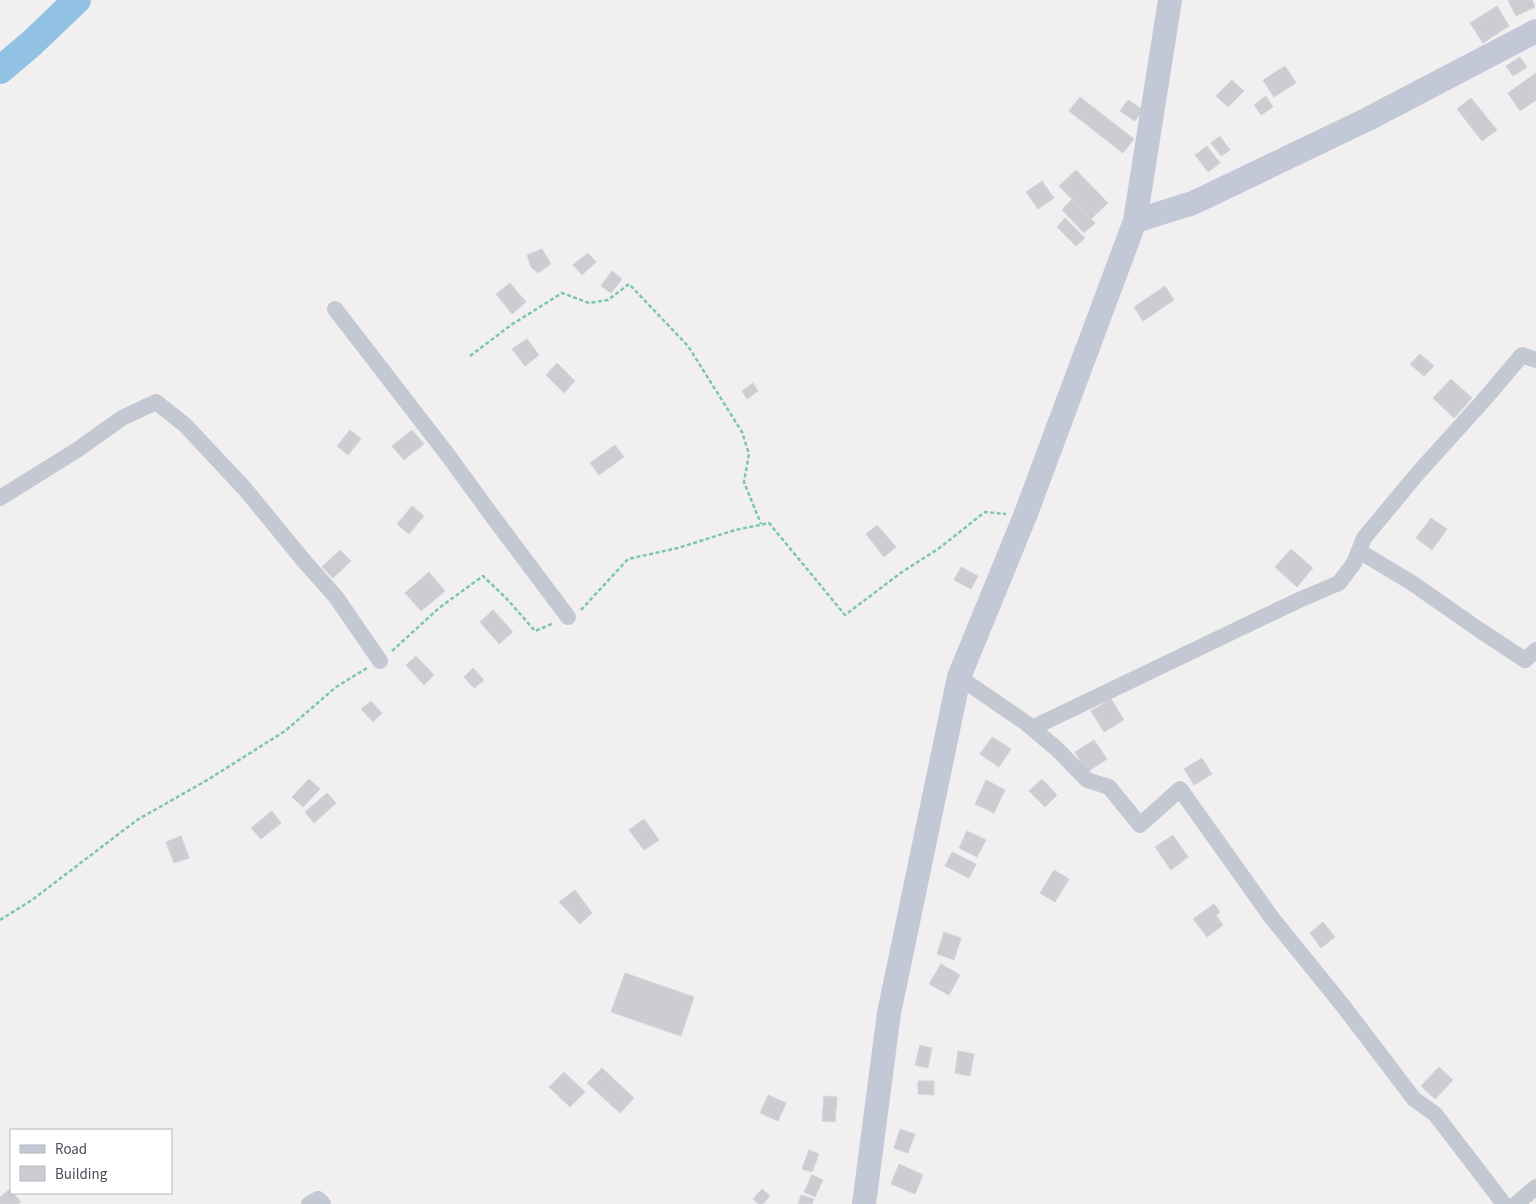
<svg xmlns="http://www.w3.org/2000/svg" width="1536" height="1204" font-family="'Source Sans 3',sans-serif">
	<style>
		.lines { fill: none; stroke-linecap: round; stroke-linejoin: round }
		.river { stroke: #91c2e4; stroke-width: 28 }
		.building { fill: #cccdd3; stroke: #d3d4d9 }
		.path { stroke: #7cc6b0; stroke-width: 2.5; stroke-dasharray: 4 2.5; stroke-linecap: butt }
		.street { stroke: #c3c8d2; stroke-width: 16 }
		.secondary { stroke: #c3c8d6; stroke-width: 24 }
	</style>
	<rect width="100%" height="100%" fill="#f1efef"/>
	<g class="lines">
		<path class="river" d="M0,70L32,43L77,0"/>
	</g>
	<path class="building" d="M1508,0H1532L1535,7L1516,16Z
		M1497,6L1509,26L1483,43L1470,23Z
		M1520,57L1527,67L1513,76L1506,66Z
		M1285,66L1296,83L1274,97L1263,80Z
		M1536,73V100L1520,111L1508,93Z
		M1232,80L1244,91L1228,107L1216,96Z
		M1266,96L1273,107L1261,115L1254,105Z
		M1080,97L1134,139L1123,153L1069,111Z
		M1471,98L1497,130L1482,141L1457,109Z
		M1128,100L1143,110L1135,121L1120,111Z
		M1220,136L1230,150L1221,156L1211,143Z
		M1207,146L1220,163L1208,172L1195,155Z
		M1076,170L1108,203L1091,219L1059,186Z
		M1042,181L1054,198L1038,209L1026,192Z
		M1072,199L1095,223L1084,233L1062,210Z
		M1065,218L1085,238L1076,246L1057,227Z
		M542,249L551,264L538,273L531,267L527,255Z
		M588,253L596,262L582,275L573,265Z
		M612,271L622,279L611,293L601,286Z
		M510,283L526,302L512,314L496,294Z
		M1165,286L1174,300L1143,321L1134,307Z
		M527,339L539,355L525,366L512,349Z
		M1420,354L1434,366L1424,376L1410,364Z
		M557,363L575,381L564,393L546,375Z
		M1451,379L1472,398L1454,418L1433,398Z
		M753,383L758,391L747,399L742,391Z
		M350,430L361,439L348,455L337,446Z
		M412,430L424,444L404,460L392,446Z
		M615,445L624,457L599,475L590,463Z
		M412,506L424,516L409,534L397,524Z
		M1431,518L1447,529L1432,550L1416,538Z
		M877,525L896,547L884,557L866,534Z
		M1291,549L1313,568L1297,587L1275,567Z
		M340,550L351,561L333,578L322,567Z
		M961,567L978,576L971,589L954,580Z
		M429,572L445,591L421,611L405,593Z
		M493,610L513,632L499,644L480,622Z
		M416,656L434,675L424,685L406,665Z
		M473,668L484,680L474,688L464,677Z
		M1111,699L1124,720L1104,732L1091,711Z
		M371,701L382,713L373,722L361,709Z
		M992,737L1011,749L999,767L980,754Z
		M1094,740L1107,759L1087,772L1075,752Z
		M1202,758L1212,774L1194,785L1184,769Z
		M309,779L320,789L303,807L292,797Z
		M1042,779L1057,795L1045,807L1029,791Z
		M986,780L1005,790L994,813L975,804Z
		M327,793L336,803L314,823L305,812Z
		M272,811L281,823L261,839L251,828Z
		M644,819L659,840L644,850L629,830Z
		M967,831L986,840L977,857L959,848Z
		M1173,835L1188,857L1171,870L1155,847Z
		M181,836L189,858L174,863L166,842Z
		M952,852L976,864L969,878L945,866Z
		M1054,870L1069,879L1055,902L1040,893Z
		M575,890L592,913L580,924L559,902Z
		M1214,904L1220,912L1216,915L1223,925L1207,937L1193,919Z
		M1323,922L1335,937L1321,948L1310,933Z
		M944,932L961,938L954,960L937,954Z
		M941,964L960,975L949,995L929,984Z
		M625,973L694,997L681,1036L611,1012Z
		M920,1045L932,1048L928,1068L915,1065Z
		M958,1051L974,1054L970,1076L955,1073Z
		M1439,1067L1453,1080L1435,1099L1421,1086Z
		M602,1068L634,1098L620,1113L587,1083Z
		M564,1072L585,1092L570,1107L549,1087Z
		M918,1081H934V1095L918,1094Z
		M768,1095L786,1103L778,1121L760,1113Z
		M824,1096L837,1097L835,1122L822,1121Z
		M900,1129L915,1134L908,1153L894,1148Z
		M809,1150L819,1154L812,1172L802,1169Z
		M899,1164L923,1175L915,1194L891,1184Z
		M812,1175L823,1180L815,1197L804,1192Z
		M10,1189L11,1193H13L21,1202L18,1204H0V1197Z
		M762,1189L770,1196L763,1204H759L753,1199Z
		M801,1195L814,1199L812,1204H798Z"/>
	<g class="lines">
		<path class="path" d="M470,356L511,325L562,293L589,303L608,300L629,284L688,346L742,432L749,454L744,482L761,524
			M581,610L628,559L678,548L735,530L769,523L845,615L902,572L938,549L985,512L1006,514
			M392,651L439,608L483,576L507,599L535,631L554,623
			M0,920L32,900L137,820L209,779L285,731L336,687L367,668"/>
		<path class="street" d="M335,309L447,454L493,517L568,617
			M0,498L77,450L122,418L156,402L185,425L245,489L304,561L336,597L380,661
			M1359,551L1412,583L1478,629L1525,660L1536,650
			M959,677L1026,723L1057,749L1087,780L1109,787L1140,825L1180,789L1272,918L1344,1007L1414,1099L1435,1114L1504,1204
			M1032,728L1299,600L1339,583L1354,563L1364,538L1418,473L1483,401L1522,355L1536,360
			M309,1204L318,1199L323,1204
			M1516,1204L1536,1187"/>
		<path class="secondary" d="M1135,221L1170,0
			M864,1204L889,1013L959,677L1025,516L1135,221L1193,203L1368,119L1536,31"/>
	</g>
	<rect x="10" y="1129" width="162" height="65" fill="#ffffff" stroke="#b6b8bd"/>
	<rect x="20" y="1145" width="25" height="8" fill="#c3c8d6" stroke="#b6b8bd"/>
	<text x="55" y="1154" font-size="15" fill="#484e5a">Road</text>
	<rect x="20" y="1166" width="25" height="15" fill="#cccdd3" stroke="#b6b8bd"/>
	<text x="55" y="1179" font-size="15" fill="#484e5a">Building</text>
</svg>
